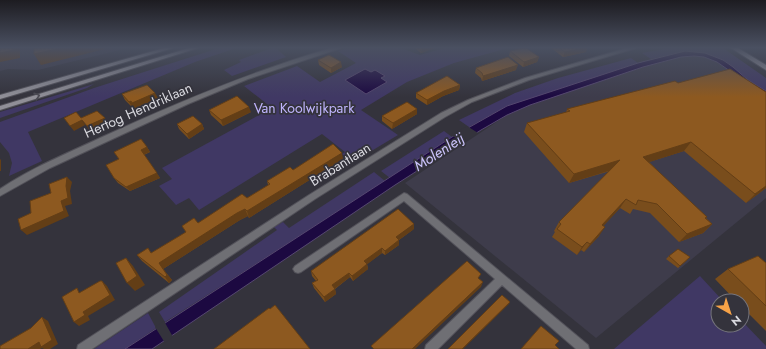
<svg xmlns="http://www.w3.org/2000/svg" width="766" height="349" font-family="Jost,sans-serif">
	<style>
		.built { fill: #3e3c4b }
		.green { fill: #403864 }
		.water { fill: #1c0941; stroke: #554770 }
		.pier { fill: #34333c }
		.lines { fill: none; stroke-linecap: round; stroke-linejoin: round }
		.minor-casing { stroke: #525159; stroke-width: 2 }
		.secondary-casing { stroke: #525159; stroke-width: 2 }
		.minor { fill: #6f6f74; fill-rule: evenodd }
		.secondary { fill: #908f97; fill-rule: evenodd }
		.wall { fill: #794d1c }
		.shaded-wall { fill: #633e16 }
		.building { fill: #8d5920; stroke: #633e16 }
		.oneway { stroke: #4b4a53 }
		.labels { text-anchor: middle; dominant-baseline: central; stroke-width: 3.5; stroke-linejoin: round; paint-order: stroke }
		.park-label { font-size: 14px; fill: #c0b5fe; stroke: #34333c }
		.street-label { font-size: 14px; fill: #d9d9df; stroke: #34333c }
		.water-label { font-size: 15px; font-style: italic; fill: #ccc4fc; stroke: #34333c }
	</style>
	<rect width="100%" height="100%" fill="#34333c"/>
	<path class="built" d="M0,48H128L38,70L8,69L0,71Z
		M694,56L704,57L717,62L766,96V198L596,338L405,183L507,115L530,105L588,85L643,67L681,57Z"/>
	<path class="green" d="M219,48H236L195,62L28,132L42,161L9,176L12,163L9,153L0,142V122L94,88Z
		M272,48H276L286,57L232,76L224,70L241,62L239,60Z
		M350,48H401L420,55L444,48H508L454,63L407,82L361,110L398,135L353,162L342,154L345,152L322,134L199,210L189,198L176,205L159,186L172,179L162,168L272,108L244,86L297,66L320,82L356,63L338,51Z
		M668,48H723L766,78V91L748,80L733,67L723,60L705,53L685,51L651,59L642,53Z
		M631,58L638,63L507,106L469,127L459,120L515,93L558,78Z
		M94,84L87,88L0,118V112Z
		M444,131L452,137L390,178L381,171Z
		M374,172L385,181L165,322L159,312L277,230L274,227L283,222L289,228Z
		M700,276L723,301H718V325H742V321L766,346V349H614Z
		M148,313L156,328L125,349H94Z"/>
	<path class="water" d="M685,51L705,53L723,60L733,67L748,80L766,91V96L717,62L704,57L694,56L681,57L643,67L530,105L507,115L481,130L395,185L152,349H125L452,137L507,106L638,63Z
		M365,69L371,72L375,70L385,76L381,78L387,82L366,94L345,80Z"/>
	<path class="pier" d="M467,126L478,133L463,143L451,135Z
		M164,321L173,337L165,343L155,327Z"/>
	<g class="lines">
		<g class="minor-casing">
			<path id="minor" d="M332,48H341L248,79L188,104L50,168L0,196V189C31,168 66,154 100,138C176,103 252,71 332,48Z
				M627,48H636L529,80L472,102L445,117L315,199L92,349H77L78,345L309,195L441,113L468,100L525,78Z
				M404,193L407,194L588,345L589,349H576L502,285L438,349H425L426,345L495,279L404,201L301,272L298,273L295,272L293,269L295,266Z"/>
		</g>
		<g class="secondary-casing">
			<path id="secondary" d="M164,48H173L0,99V95Z
				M189,48H198L0,110V106Z
				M731,48H738L766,65V70Z"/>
		</g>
		<use href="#minor" class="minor"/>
		<use href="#secondary" class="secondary"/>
	</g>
	<path class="wall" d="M415,48H435L421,53Z
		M551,48H587L586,52L563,57Z
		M510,51L539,57L537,62L523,67L509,56Z
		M318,60L342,67L331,73L319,65Z
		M476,68L516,70L482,81L481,78L475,73Z
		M678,83L766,92V188L746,203L684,151L649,162L712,224L703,233L679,242L650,213L633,209L630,214L620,208L603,226L599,236L584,252L581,250L577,255L552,237L555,232L554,231L559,222L610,171L569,183L524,132L527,123L566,113L567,109Z
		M460,85L459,90L443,96L427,105L416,98V93Z
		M122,94L158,98L135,108L134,106L132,107L125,100Z
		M417,109V114L392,129L382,121V116Z
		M209,110L251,112L223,126L211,115Z
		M177,124H202L204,129L189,139L179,129Z
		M147,147L150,152L144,155L160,178L130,191L118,183L114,178L119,159L114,152Z
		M343,159L249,218L248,216L240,220L163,269L172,280L169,283L142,261L137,255L151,253L186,232L182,226L198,223L247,198L268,185L267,181L293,170Z
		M414,229L399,240V245L385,255L382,253L367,264L368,269L360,275L353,281L350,277L335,289L336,294L325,302L314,288L312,283L316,281L312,276L311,271Z
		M669,256L687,260L678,268L666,259Z
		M766,263V331L742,307V301H736L715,279L728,269Z"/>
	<path class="shaded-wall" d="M14,48H20V58L0,62V53Z
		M62,48H105V49L41,65L34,54Z
		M422,48H435L421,53Z
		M583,48H587L586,52L563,57L565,52Z
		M539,57L537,62L523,67L524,62Z
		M341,62L342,67L331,73V68Z
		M518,65L516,70L482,81L483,76Z
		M460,85L459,90L443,96L427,105V100L444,91Z
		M155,93L158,98L135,108L132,103Z
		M131,101L134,106L132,107L129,102Z
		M249,107L251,112L223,126L221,120Z
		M417,109V114L392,129L393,123Z
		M105,118L108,123L90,132L87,126Z
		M82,120L85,125L74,131L70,126Z
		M202,124L204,129L189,139L187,134Z
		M691,142L684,151L637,166L643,157Z
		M147,147L150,152L143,155L141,150Z
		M342,153L343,159L249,218L247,211Z
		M0,159L1,160V171H0Z
		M620,160L615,169L569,183L574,174Z
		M157,173L160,178L130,191L126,187Z
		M67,177L72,182L70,191L72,204L65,206L69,216L27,235L21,230L61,201L66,186Z
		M766,186V188L746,203L755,194Z
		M626,199L620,208L596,234L602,225Z
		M245,209L248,216L240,220L163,269L172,280L169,283L165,277L159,263L237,213Z
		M414,224V229L396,242V237Z
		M712,224L703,233L679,242L687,234Z
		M605,227L599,236L584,252L590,244Z
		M399,240V245L385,255V251Z
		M587,242L581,250L577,255L582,247Z
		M382,248V253L365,266L364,261Z
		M126,258L133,266L145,285L135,291L127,283Z
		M367,264L368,269L353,281L352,276Z
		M349,273L350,277L333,290L332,285Z
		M102,281L107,286L115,300L88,316L90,320L79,326L74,322L83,312Z
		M483,282L481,287L415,349H412Z
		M335,289L336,294L325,302L324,297Z
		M510,302L509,304L463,349H462Z
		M42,317L48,321L58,344L50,349H44L42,348L40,349H28Z"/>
	<path class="building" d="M0,48H14V50L0,53Z
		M34,48H62L34,54Z
		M524,48H526L539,57L524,62L510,51Z
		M559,48H583L565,52Z
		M329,55L341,62L331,68L318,60Z
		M508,57L518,65L483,76L482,73L476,68Z
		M730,69L766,92V186L755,194L691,142L643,157L707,217L705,218L712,224L687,234L657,204L638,200L636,205L626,199L602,225L605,227L590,244L587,242L582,247L557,229L561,224L559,222L620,160L574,174L527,123L570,111L567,109L675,81L678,83Z
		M447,76L460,85L444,91L427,100L416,93Z
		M147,85L155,93L132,103L131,101L129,102L122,94Z
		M237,96L249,107L221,120L209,110Z
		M407,102L417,109L393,123L382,116Z
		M97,111L105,118L87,126L82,120L70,126L64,118L76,112L81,118Z
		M193,116L202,124L187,134L177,124Z
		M141,139L147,147L141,150L157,173L126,187L114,178L106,165L119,159L114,152Z
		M333,144L342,153L247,211L245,209L237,213L159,263L167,275L165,277L137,255L148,248L151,253L186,232L182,226L194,218L198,223L242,194L247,198L270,184L267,181L290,167L293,170Z
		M67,177L66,186L68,198L61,201L64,211L21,230L18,219L31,213L30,201L51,193L49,184Z
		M398,209L414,224L396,237L399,240L385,251L382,248L364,261L367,264L360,270L352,276L349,273L332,285L335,289L324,297L312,283L318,280L311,271Z
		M678,249L690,257L680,266L669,256Z
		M758,256L766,263V306L728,269Z
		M126,258L137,276L127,283L116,263Z
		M467,261L481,274L478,278L483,282L412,349H374L371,346Z
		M100,281H102L110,295L83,312L85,315L74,322L62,297L77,288L79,293Z
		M502,295L510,302L462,349H448Z
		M275,305L310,349H214L269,308L270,309Z
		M42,317L52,340L41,347L39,342L28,349H0V346L31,328Z
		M541,326L559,341L555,345L559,349H521Z"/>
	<defs><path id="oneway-chevron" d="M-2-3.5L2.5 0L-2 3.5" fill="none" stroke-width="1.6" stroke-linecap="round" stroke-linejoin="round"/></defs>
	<use class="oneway" href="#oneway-chevron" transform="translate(37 96) rotate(-17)"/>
	<linearGradient id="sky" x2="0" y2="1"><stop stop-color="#1d1c21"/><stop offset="0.49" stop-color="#4a5061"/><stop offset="1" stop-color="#4a5061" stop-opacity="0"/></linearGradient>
	<rect width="766" height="97" fill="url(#sky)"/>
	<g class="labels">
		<g class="park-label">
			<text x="304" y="108">Van Koolwijkpark</text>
		</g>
		<g class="street-label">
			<text transform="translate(138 110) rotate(-24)">Hertog Hendriklaan</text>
			<text transform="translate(340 164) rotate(-32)">Brabantlaan</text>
		</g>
		<g class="water-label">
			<text transform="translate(439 152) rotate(-33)">Molenleij</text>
		</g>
	</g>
	<g transform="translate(730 313) rotate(141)"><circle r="19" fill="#34333c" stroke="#76757d"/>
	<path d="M0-3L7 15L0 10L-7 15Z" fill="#f6a247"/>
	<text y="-6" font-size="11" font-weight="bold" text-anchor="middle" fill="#d9d9df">N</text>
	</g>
</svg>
